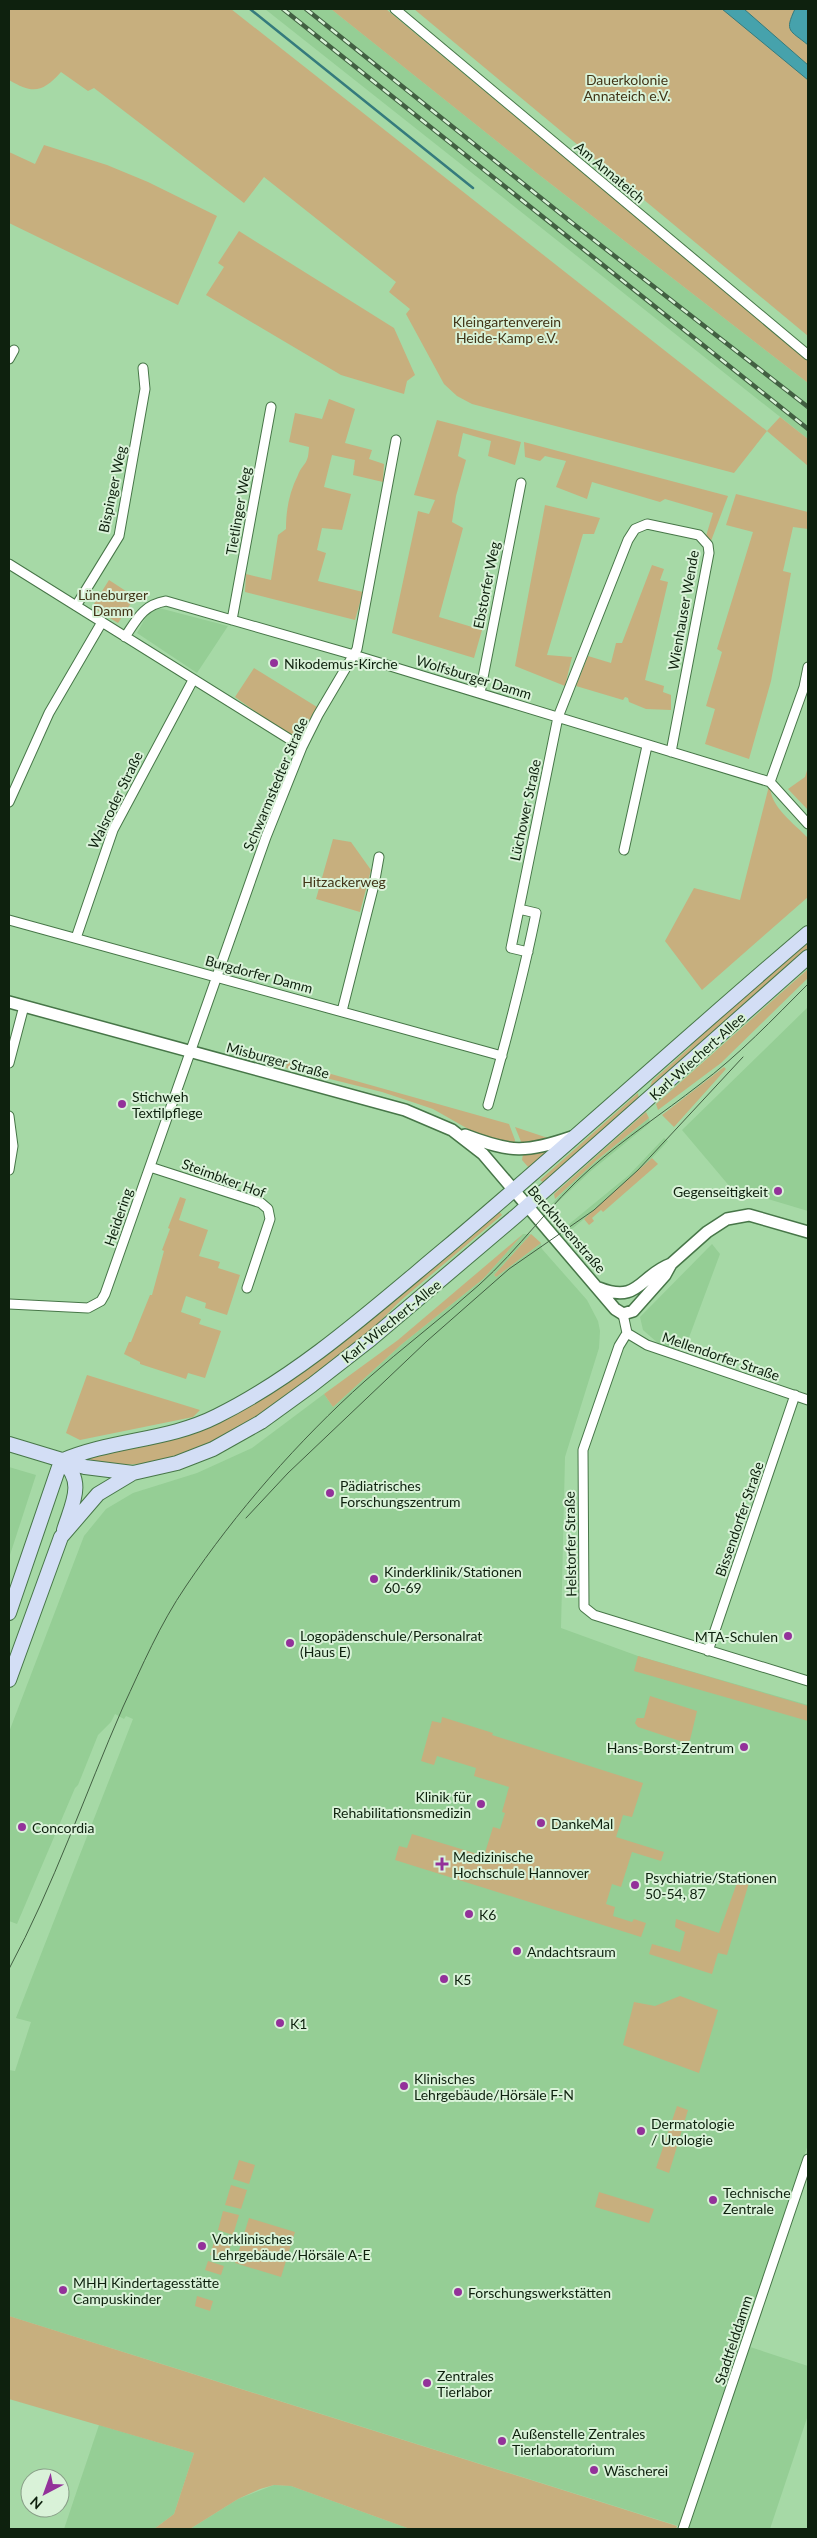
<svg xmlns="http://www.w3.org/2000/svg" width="817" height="2538" font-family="Lato,sans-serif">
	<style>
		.built { fill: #95ce95 }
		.green { fill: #c7af7e }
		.water { fill: #46a2ac; stroke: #357b7d }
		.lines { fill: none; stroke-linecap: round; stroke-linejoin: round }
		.stream { stroke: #357b7d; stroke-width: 2.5 }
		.minor-casing { stroke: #477648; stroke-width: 11 }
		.tertiary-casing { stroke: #477648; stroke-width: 14 }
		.secondary-casing { stroke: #477648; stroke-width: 16 }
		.minor { stroke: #fff; stroke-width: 9 }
		.tertiary { stroke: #fff; stroke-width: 11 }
		.secondary { stroke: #d3def5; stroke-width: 14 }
		.tram { stroke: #426042; stroke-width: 1 }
		.rail-casing { stroke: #426042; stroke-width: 4.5 }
		.rail { stroke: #d9f2d8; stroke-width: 2.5; stroke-dasharray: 8; stroke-linecap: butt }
		.poi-dot { fill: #93329a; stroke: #d9f2d8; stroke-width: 2 }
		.labels { text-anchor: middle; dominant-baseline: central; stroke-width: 4; stroke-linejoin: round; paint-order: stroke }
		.park-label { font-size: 14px; fill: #413417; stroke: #d9f2d8 }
		.street-label { font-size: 14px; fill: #0e210e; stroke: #d9f2d8 }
		.poi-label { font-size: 14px; fill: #0e210e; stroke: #d9f2d8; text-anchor: start }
	</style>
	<rect width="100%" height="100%" fill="#a6d9a6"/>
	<path class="built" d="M265,9H331L538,174L808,383V439Z
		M159,608L228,626L197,673L137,633L147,615Z
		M808,1007V1211L731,1188L682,1130Z
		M649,1118L650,1123L592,1170L547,1212L546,1210L578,1176Z
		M664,1138L668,1141L652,1158L617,1192L567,1233L563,1229L629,1175Z
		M523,1234H531L494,1275L496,1277L541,1243L542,1249L587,1300L598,1321L600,1331L599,1348L565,1457L561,1628L638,1656L808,1705V2144L744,2345L808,2366V2415L770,2529H688L9,2316V2070L15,2071L31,2022L16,2018L133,1719L126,1716L124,1719L115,1714L111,1722L98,1735L78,1785L75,1788L17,1924L9,1921V1732L84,1536L106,1509L133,1493L197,1473L252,1448L324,1394L333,1407L402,1344L483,1279Z
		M712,1244L720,1254L684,1351L659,1344L643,1330L640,1317Z
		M9,1467L36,1475L9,1558Z
		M99,2425L194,2453L174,2514L154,2529H64Z
		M274,2485L291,2486L410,2529H190L238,2499Z"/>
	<path class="green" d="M9,9H231L767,431L780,417L808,439V466L767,431L734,473L472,404L457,396L444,384L406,314L410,309L389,292L396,282L264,177L244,203L94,88L88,91L61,72C42,93 33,94 9,80Z
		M331,9H386L808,360V383L538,174Z
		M414,9H808V336Z
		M44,145L107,165L148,182L217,216L178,305L9,223V152L35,164Z
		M239,231L394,328L415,375L407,381L404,394L341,375L206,295L224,267L218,263Z
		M329,399L355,409L345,443L372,450L369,459L384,464L383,482L353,475L355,460L332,455L324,487L351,494L342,530L322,528L317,550L326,553L318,581L363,592L355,620L245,592L246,574L271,580L278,535L286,529C286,510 289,493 298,475C304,461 308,466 309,447L289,442L295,413L322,419Z
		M437,420L521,442L515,465L488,456L491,441L463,433L458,456L466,460L456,496L452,522L463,528L439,617L482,630L474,658L392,633L418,511L429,514L435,500L414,495Z
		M524,442L728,496L711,541L706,536L713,513L665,499L660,502L592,482L587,499L556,487L566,461L545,456L540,461L525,457Z
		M736,494L808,512V529L793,527L783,571L791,573L771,681L749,759L705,744L715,709L706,706L722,652L717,649L753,532L726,525Z
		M545,505L600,518L594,534H583L547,655L572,657L565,686L515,666Z
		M652,565L664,569L660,580L668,582L645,680L664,686L663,692L671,695V710L646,709L629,702L628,698L625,697L623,700L576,686L588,656L611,663L616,643H622Z
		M109,580L135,597L118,623L92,607Z
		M254,668L317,707L297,741L235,697Z
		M808,767V808L807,809L788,789L805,777Z
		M770,782C768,806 793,822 808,838V897L702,990L665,941L694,888L740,900Z
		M333,839L351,842L371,870L360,912L316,899Z
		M808,939V949L648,1092L652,1081L689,1048L708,1025Z
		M808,969V978L721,1063L658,1110L656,1104Z
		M267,1056L509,1124L515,1140L514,1146L477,1134L433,1109L382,1092L286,1068L287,1064L266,1058Z
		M724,1067L726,1069L674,1127L662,1115Z
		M638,1093L639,1100L545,1184L540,1180Z
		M646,1112L649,1118L597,1160L555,1199L554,1194Z
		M515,1127L548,1138L522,1144Z
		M549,1150L529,1168L522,1160L523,1154Z
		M652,1158L658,1164L603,1212L601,1210L592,1218L594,1221L589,1225L584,1219Z
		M180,1197L186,1199L179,1220L208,1230L199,1256L220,1262L218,1268L240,1275L227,1315L205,1308L206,1303L186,1296L181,1312L201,1319L199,1324L221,1331L205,1378L188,1373L186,1379L140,1364V1362L124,1354L129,1342H131L150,1295H152L164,1251L162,1250L170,1229L168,1228Z
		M498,1210L502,1215C470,1242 438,1269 406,1296C393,1307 381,1321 368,1333C300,1390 186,1485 91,1461L89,1455C137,1448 182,1442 226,1419Z
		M523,1234L483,1279L402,1344L333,1407L324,1394L398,1340Z
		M531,1234L541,1243L496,1277L494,1275Z
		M87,1375L200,1410L193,1417L80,1440L66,1433Z
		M638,1656L808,1706V1721L634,1671Z
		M650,1696L697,1711L690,1740L686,1743L638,1727L635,1723L637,1718H644Z
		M442,1717L493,1733L492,1735L643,1783L632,1817L623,1815L616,1837L664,1852L661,1861L632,1852L621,1887L612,1884L606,1904L615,1907L613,1916L632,1922L634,1919L646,1923L641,1937L395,1860L399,1846L407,1848L412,1834L484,1856L493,1827L500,1829L505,1813L502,1812L509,1787L474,1776L476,1768L437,1756L434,1765L421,1761L432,1721L441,1723Z
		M738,1880L749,1883L727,1955L718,1953L712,1974L649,1954L652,1944L680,1952L685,1932L675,1927L676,1919L719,1933Z
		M680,1996L718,2010L699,2073L623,2045L634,2002L655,2006Z
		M677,2106L688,2110L669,2173L656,2168Z
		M239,2160L255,2165L249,2184L233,2179Z
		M231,2185L247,2190L241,2209L225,2205Z
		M599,2192L654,2209L649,2223L595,2207Z
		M223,2211L239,2215L233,2235L218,2230Z
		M249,2218L295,2232L281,2277L235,2263Z
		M216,2236L232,2241L226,2260L210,2255Z
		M208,2261L224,2266L221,2275L205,2270Z
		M197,2296L213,2301L210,2311L195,2306Z
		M9,2316L677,2526L676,2529H410L291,2486L274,2485L260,2489L238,2499L190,2529H154L174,2514L194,2453L9,2399Z"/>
	<path class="water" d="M722,9H744L808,65V80Z
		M795,9H808V45C790,30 784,32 795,9Z"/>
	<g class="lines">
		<path class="stream" d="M250,9L473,188"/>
		<g class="minor-casing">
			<path id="minor" d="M395,9L808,355
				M9,359L14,350
				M9,564L302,747
				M76,606L119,536L145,389L143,368
				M232,620L271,407
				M125,637C137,619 143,605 166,601L354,655L770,782
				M480,693L521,483
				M770,782L804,687L808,667
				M770,782L808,824
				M9,802L49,713L102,622
				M624,850L647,746
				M519,909L558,717L628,540L635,529L647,524L699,535L708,545L709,553L671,752
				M9,920L502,1056
				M76,938L113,830L193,680
				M342,1011L374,885L379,857
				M9,1063L24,1006
				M488,1105C506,1041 523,978 536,913L519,909L511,948L528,952
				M9,1116L13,1146L9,1170
				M150,1167L261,1203L268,1209L270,1219L247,1288
				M9,1304L88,1308L101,1301L105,1294L266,837L302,747L318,715L357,649L396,440
				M623,1314L627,1333L619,1346L583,1450L584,1607L594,1615L808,1681
				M627,1333L647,1345L808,1400
				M708,1651L795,1395
				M683,2529L808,2159"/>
		</g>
		<g class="tertiary-casing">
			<path id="tertiary" d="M9,1002L405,1110L452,1130L483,1154L615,1309L623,1314L633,1311L665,1275L671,1264L707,1232L727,1219L749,1215L808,1232
				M465,1135C512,1153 525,1153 572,1137
				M599,1288C639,1304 639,1276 671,1264"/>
		</g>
		<g class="secondary-casing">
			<path id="secondary" d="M9,1444L85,1467L133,1473
				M62,1461C86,1481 72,1504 64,1530
				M9,1613L61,1461C112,1439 168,1441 217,1416C300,1375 375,1307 446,1248C568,1145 686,1037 808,933
				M9,1680L61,1537L98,1494L133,1473L177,1463L213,1449L261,1422L312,1385L371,1339L516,1216L808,957"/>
		</g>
		<use href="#minor" class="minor"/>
		<use href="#tertiary" class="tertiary"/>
		<use href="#secondary" class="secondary"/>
		<path class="tram" d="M246,1518L288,1473L427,1341L509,1269L594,1210L638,1170L743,1057
			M9,1969C54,1885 85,1794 123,1707C142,1666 160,1624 186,1586C236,1512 298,1441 365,1381C402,1348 442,1318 479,1285C519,1249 550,1204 591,1168C625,1138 663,1113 699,1085C739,1055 773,1019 808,984"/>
		<g class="rail-casing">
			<path id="rail" d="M283,9L808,429
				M306,9L571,222L808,407"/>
		</g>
		<use href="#rail" class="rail"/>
	</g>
	<g class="poi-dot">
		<circle cx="274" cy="663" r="5"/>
		<circle cx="122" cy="1104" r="5"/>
		<circle cx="778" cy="1191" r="5"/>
		<circle cx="330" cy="1493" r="5"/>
		<circle cx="374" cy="1579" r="5"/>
		<circle cx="788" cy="1636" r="5"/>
		<circle cx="290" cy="1643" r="5"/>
		<circle cx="744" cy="1747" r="5"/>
		<circle cx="481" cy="1804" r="5"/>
		<circle cx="541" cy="1823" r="5"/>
		<circle cx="22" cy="1827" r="5"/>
		<path d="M439.5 1856.5h5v5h5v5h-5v5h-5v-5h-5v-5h5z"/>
		<circle cx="635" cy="1885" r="5"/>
		<circle cx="469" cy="1914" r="5"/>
		<circle cx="517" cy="1951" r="5"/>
		<circle cx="444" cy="1979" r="5"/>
		<circle cx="280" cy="2023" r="5"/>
		<circle cx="404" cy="2086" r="5"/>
		<circle cx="641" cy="2131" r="5"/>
		<circle cx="713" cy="2200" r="5"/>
		<circle cx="202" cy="2246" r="5"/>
		<circle cx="63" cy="2290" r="5"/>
		<circle cx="458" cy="2292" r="5"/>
		<circle cx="427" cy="2383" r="5"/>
		<circle cx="502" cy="2441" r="5"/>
		<circle cx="594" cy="2470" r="5"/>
	</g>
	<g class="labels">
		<g class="park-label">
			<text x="627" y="79">Dauerkolonie<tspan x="627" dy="16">Annateich e.V.</tspan></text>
			<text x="507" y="321">Kleingartenverein<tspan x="507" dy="16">Heide-Kamp e.V.</tspan></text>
			<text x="113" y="594">Lüneburger<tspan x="113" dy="16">Damm</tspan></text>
			<text x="344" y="881">Hitzackerweg</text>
		</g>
		<g class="street-label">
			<text transform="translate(610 172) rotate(40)">Am Annateich</text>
			<text transform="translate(112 489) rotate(-78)">Bispinger Weg</text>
			<text transform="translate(238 511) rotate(-80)">Tietlinger Weg</text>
			<text transform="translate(486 585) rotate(-79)">Ebstorfer Weg</text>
			<text transform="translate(683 610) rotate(-80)">Wienhauser Wende</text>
			<text transform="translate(474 677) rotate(17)">Wolfsburger Damm</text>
			<text transform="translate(275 784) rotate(-67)">Schwarmstedter Straße</text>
			<text transform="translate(115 800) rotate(-64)">Walsroder Straße</text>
			<text transform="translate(525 810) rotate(-78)">Lüchower Straße</text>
			<text transform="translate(259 974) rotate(15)">Burgdorfer Damm</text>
			<text transform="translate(697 1056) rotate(-42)">Karl-Wiechert-Allee</text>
			<text transform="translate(278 1060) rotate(15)">Misburger Straße</text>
			<text transform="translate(224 1178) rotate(20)">Steimbker Hof</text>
			<text transform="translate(118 1217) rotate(-71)">Heidering</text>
			<text transform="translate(567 1229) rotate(49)">Berckhusenstraße</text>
			<text transform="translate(391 1321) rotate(-39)">Karl-Wiechert-Allee</text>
			<text transform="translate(721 1356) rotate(19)">Mellendorfer Straße</text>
			<text transform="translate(739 1519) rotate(-71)">Bissendorfer Straße</text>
			<text transform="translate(570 1544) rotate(-91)">Helstorfer Straße</text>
			<text transform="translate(733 2340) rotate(-72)">Stadtfelddamm</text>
		</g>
		<g class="poi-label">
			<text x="284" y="663">Nikodemus-Kirche</text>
			<text x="132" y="1096">Stichweh<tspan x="132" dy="16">Textilpflege</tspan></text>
			<text x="768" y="1191" text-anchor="end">Gegenseitigkeit</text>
			<text x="340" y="1485">Pädiatrisches<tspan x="340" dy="16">Forschungszentrum</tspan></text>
			<text x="384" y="1571">Kinderklinik/Stationen<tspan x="384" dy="16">60-69</tspan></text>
			<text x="300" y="1635">Logopädenschule/Personalrat<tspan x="300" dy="16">(Haus E)</tspan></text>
			<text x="778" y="1636" text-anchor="end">MTA-Schulen</text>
			<text x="734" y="1747" text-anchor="end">Hans-Borst-Zentrum</text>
			<text x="471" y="1796" text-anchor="end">Klinik für<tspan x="471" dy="16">Rehabilitationsmedizin</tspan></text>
			<text x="551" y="1823">DankeMal</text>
			<text x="32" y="1827">Concordia</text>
			<text x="453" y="1856">Medizinische<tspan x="453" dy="16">Hochschule Hannover</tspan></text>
			<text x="645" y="1877">Psychiatrie/Stationen<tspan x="645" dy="16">50-54, 87</tspan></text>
			<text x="479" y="1914">K6</text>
			<text x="527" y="1951">Andachtsraum</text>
			<text x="454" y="1979">K5</text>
			<text x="290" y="2023">K1</text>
			<text x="414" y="2078">Klinisches<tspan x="414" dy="16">Lehrgebäude/Hörsäle F-N</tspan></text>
			<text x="651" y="2123">Dermatologie<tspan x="651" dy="16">/ Urologie</tspan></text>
			<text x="723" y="2192">Technische<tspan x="723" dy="16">Zentrale</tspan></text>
			<text x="212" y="2238">Vorklinisches<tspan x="212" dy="16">Lehrgebäude/Hörsäle A-E</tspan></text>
			<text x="73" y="2282">MHH Kindertagesstätte<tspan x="73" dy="16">Campuskinder</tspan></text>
			<text x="468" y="2292">Forschungswerkstätten</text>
			<text x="437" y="2375">Zentrales<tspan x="437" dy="16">Tierlabor</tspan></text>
			<text x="512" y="2433">Außenstelle Zentrales<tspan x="512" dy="16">Tierlaboratorium</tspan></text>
			<text x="604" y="2470">Wäscherei</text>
		</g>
	</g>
	<rect width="817" height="2538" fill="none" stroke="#0e210e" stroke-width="20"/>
	<g transform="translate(45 2493) rotate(221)"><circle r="24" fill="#d9f2d8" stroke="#889e87"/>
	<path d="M0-4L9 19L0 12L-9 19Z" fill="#93329a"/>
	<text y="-8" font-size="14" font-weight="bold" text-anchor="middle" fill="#0e210e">N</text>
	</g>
</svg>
